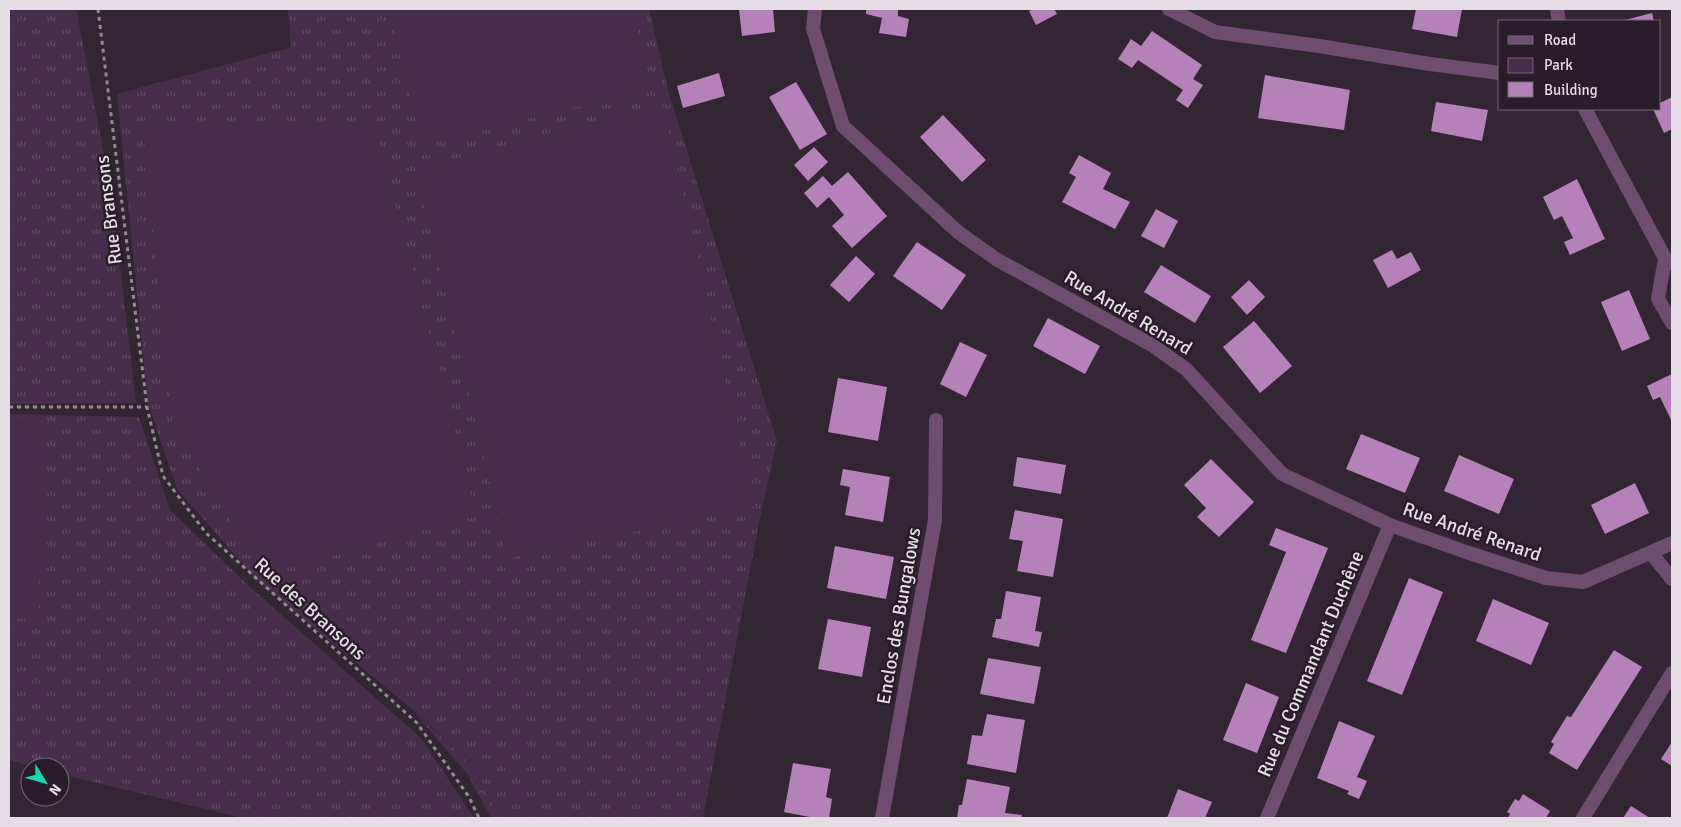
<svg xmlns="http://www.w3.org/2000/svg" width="1681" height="827" font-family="Signika,sans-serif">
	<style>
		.grass { fill: url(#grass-tufts) }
		.forest { fill: url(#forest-crowns) }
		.park { fill: #492d4c }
		.building { fill: #b482b8 }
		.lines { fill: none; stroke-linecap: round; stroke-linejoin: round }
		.path { stroke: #958995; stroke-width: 3; stroke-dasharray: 4 4; stroke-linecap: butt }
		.minor { stroke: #6f4d71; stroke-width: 14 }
		.labels { text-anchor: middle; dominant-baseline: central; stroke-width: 5; stroke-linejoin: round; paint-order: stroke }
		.street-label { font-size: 19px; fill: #e6dce6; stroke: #2a1c2b }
	</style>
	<defs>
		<pattern id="grass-tufts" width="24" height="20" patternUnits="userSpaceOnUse" patternTransform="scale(1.25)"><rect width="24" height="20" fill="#492d4c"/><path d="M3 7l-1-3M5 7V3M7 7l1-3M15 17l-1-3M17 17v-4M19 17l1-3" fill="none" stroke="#634b66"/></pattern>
		<pattern id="forest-crowns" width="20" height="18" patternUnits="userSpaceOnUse" patternTransform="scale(1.25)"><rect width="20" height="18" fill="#492d4c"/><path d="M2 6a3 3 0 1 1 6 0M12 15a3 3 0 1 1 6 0" fill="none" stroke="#634b66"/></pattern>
	</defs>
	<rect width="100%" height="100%" fill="#342535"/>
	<path class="grass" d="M9,9H76L112,196L136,403L9,404Z
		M288,9H649L668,90L777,441L759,523L703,818H499L474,766L413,710L258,581L177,489L148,403L117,94L291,47Z
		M9,414L139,417L170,510L250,587L422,739L474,818H243L60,774V767H34L9,760Z"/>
	<path class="forest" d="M413,711L474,766L499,818H491L468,775Z"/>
	<path class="park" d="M389,9H633L652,88L422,145Z
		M663,106L754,506L507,559L417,168Z
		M374,123L477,516L263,575L172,422L143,128Z
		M9,417L45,418L38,619L9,618Z"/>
	<path class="building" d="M739,9H773L775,32L742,36Z
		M866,9H898V16L909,19L906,37L879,33L882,18L866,14Z
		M1034,9H1054L1057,14L1036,25L1029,11Z
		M1416,9H1462L1457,37L1412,29Z
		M1652,13L1654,21H1621Z
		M1152,31L1202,65L1193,79L1203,85L1188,108L1176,100L1183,90L1138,60L1132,68L1118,59L1131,39L1141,46Z
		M719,73L725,96L683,108L677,86Z
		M1265,75L1350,90L1344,130L1258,118Z
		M796,82L827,134L800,150L769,97Z
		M1672,97V129L1664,133L1653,109H1660V103Z
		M1436,102L1488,110L1482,141L1431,131Z
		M943,115L986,160L962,182L920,137Z
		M814,147L828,162L808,181L794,165Z
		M1079,155L1111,173L1103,189L1130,202L1115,229L1062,202L1076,177L1069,173Z
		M848,172L887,216L852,248L832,226L844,215L829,197L817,208L804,193L823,176L832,186Z
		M1577,179L1605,239L1570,255L1564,242L1573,238L1562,216L1554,220L1543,197Z
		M1156,209L1178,221L1164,248L1141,236Z
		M917,242L966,275L942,310L893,276Z
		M1392,250L1397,259L1411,252L1421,270L1388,288L1373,260Z
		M856,256L875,274L849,302L830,285Z
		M1161,265L1211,296L1195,323L1144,292Z
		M1249,280L1265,297L1247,315L1231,297Z
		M1629,290L1650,339L1622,351L1601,302Z
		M1048,318L1100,346L1085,374L1033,346Z
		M1254,321L1292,366L1260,393L1223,347Z
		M960,342L987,355L966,397L940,384Z
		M1672,374V422L1660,397L1653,400L1647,386Z
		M838,378L887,387L878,441L828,432Z
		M1361,434L1420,458L1405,493L1346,469Z
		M1459,455L1514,479L1499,514L1444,491Z
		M1017,457L1066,465L1061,494L1013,486Z
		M1211,459L1254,502L1219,537L1197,517L1206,508L1184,485Z
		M843,469L890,477L883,522L845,515L850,487L840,485Z
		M1635,483L1649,513L1605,534L1591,505Z
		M1015,510L1063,519L1053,577L1017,571L1023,541L1009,539Z
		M1276,528L1328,548L1286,653L1251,640L1286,552L1269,545Z
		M835,546L894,557L886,599L827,588Z
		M1409,578L1443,592L1402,695L1367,681Z
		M1006,591L1041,597L1035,631L1042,632L1039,647L992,637L996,619H1001Z
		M1493,599L1549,623L1531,665L1476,641Z
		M828,619L871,627L862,677L818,669Z
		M1614,650L1642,667L1577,770L1549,753L1554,744L1551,742L1567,716L1571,717Z
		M988,658L1041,667L1034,704L980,694Z
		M1246,683L1279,697L1257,753L1223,740Z
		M987,714L1025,720L1016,773L967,764L972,735L982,736Z
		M1339,721L1375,736L1357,777L1367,781L1359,799L1347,794L1349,791L1317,778Z
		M1672,742V766L1661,759Z
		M793,763L831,769L826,797L832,799L829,818H815L784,812Z
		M967,779L1010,787L1005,813L1022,815L1021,818H957L959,805H962Z
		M1178,789L1212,802L1205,818H1167Z
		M1523,794L1550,811L1546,818H1508L1510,814L1507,812L1515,799L1519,801Z
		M1631,806L1650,818H1623Z"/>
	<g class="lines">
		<path class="path" d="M98,9L147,407L163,476L206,533L417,723L469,797L479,818
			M9,407H147"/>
		<path class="minor" d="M815,9L813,29L843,126L958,232L996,259L1152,345L1186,369L1282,474L1390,525L1466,552L1546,578L1583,582L1672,543
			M1169,9L1215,32L1319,46L1430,64L1500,73
			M1557,9L1559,21
			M1585,109L1665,258L1672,263
			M1665,258L1658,299L1672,323
			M1651,553L1672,579
			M882,818L935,520L936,420
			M1267,818L1390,525
			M1583,818L1672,673"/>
	</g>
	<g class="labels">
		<g class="street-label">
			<text transform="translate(109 210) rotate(-97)">Rue Bransons</text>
			<text transform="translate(1128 313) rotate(31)">Rue André Renard</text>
			<text transform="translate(1472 532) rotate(19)">Rue André Renard</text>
			<text transform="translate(310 609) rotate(42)">Rue des Bransons</text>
			<text transform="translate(899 616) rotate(-80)">Enclos des Bungalows</text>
			<text transform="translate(1311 664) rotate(-67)">Rue du Commandant Duchêne</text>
		</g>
	</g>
	<rect width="1681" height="827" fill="none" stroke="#e6dce6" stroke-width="20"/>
	<rect x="1498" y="20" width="162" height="90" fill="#2a1c2b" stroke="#756976"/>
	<rect x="1508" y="36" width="25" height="8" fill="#6f4d71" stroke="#756976"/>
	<text x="1544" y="45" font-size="15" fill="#e6dce6">Road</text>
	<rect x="1508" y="58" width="25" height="15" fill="#492d4c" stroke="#756976"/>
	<text x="1544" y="70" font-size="15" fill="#e6dce6">Park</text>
	<rect x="1508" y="82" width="25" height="15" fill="#b482b8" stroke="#756976"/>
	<text x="1544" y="95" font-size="15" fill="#e6dce6">Building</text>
	<g transform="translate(45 782) rotate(127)"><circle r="24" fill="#2a1c2b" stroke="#756976"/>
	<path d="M0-4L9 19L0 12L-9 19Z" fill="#1dd5b1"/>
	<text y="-8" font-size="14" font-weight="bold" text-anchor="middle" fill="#e6dce6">N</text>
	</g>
</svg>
